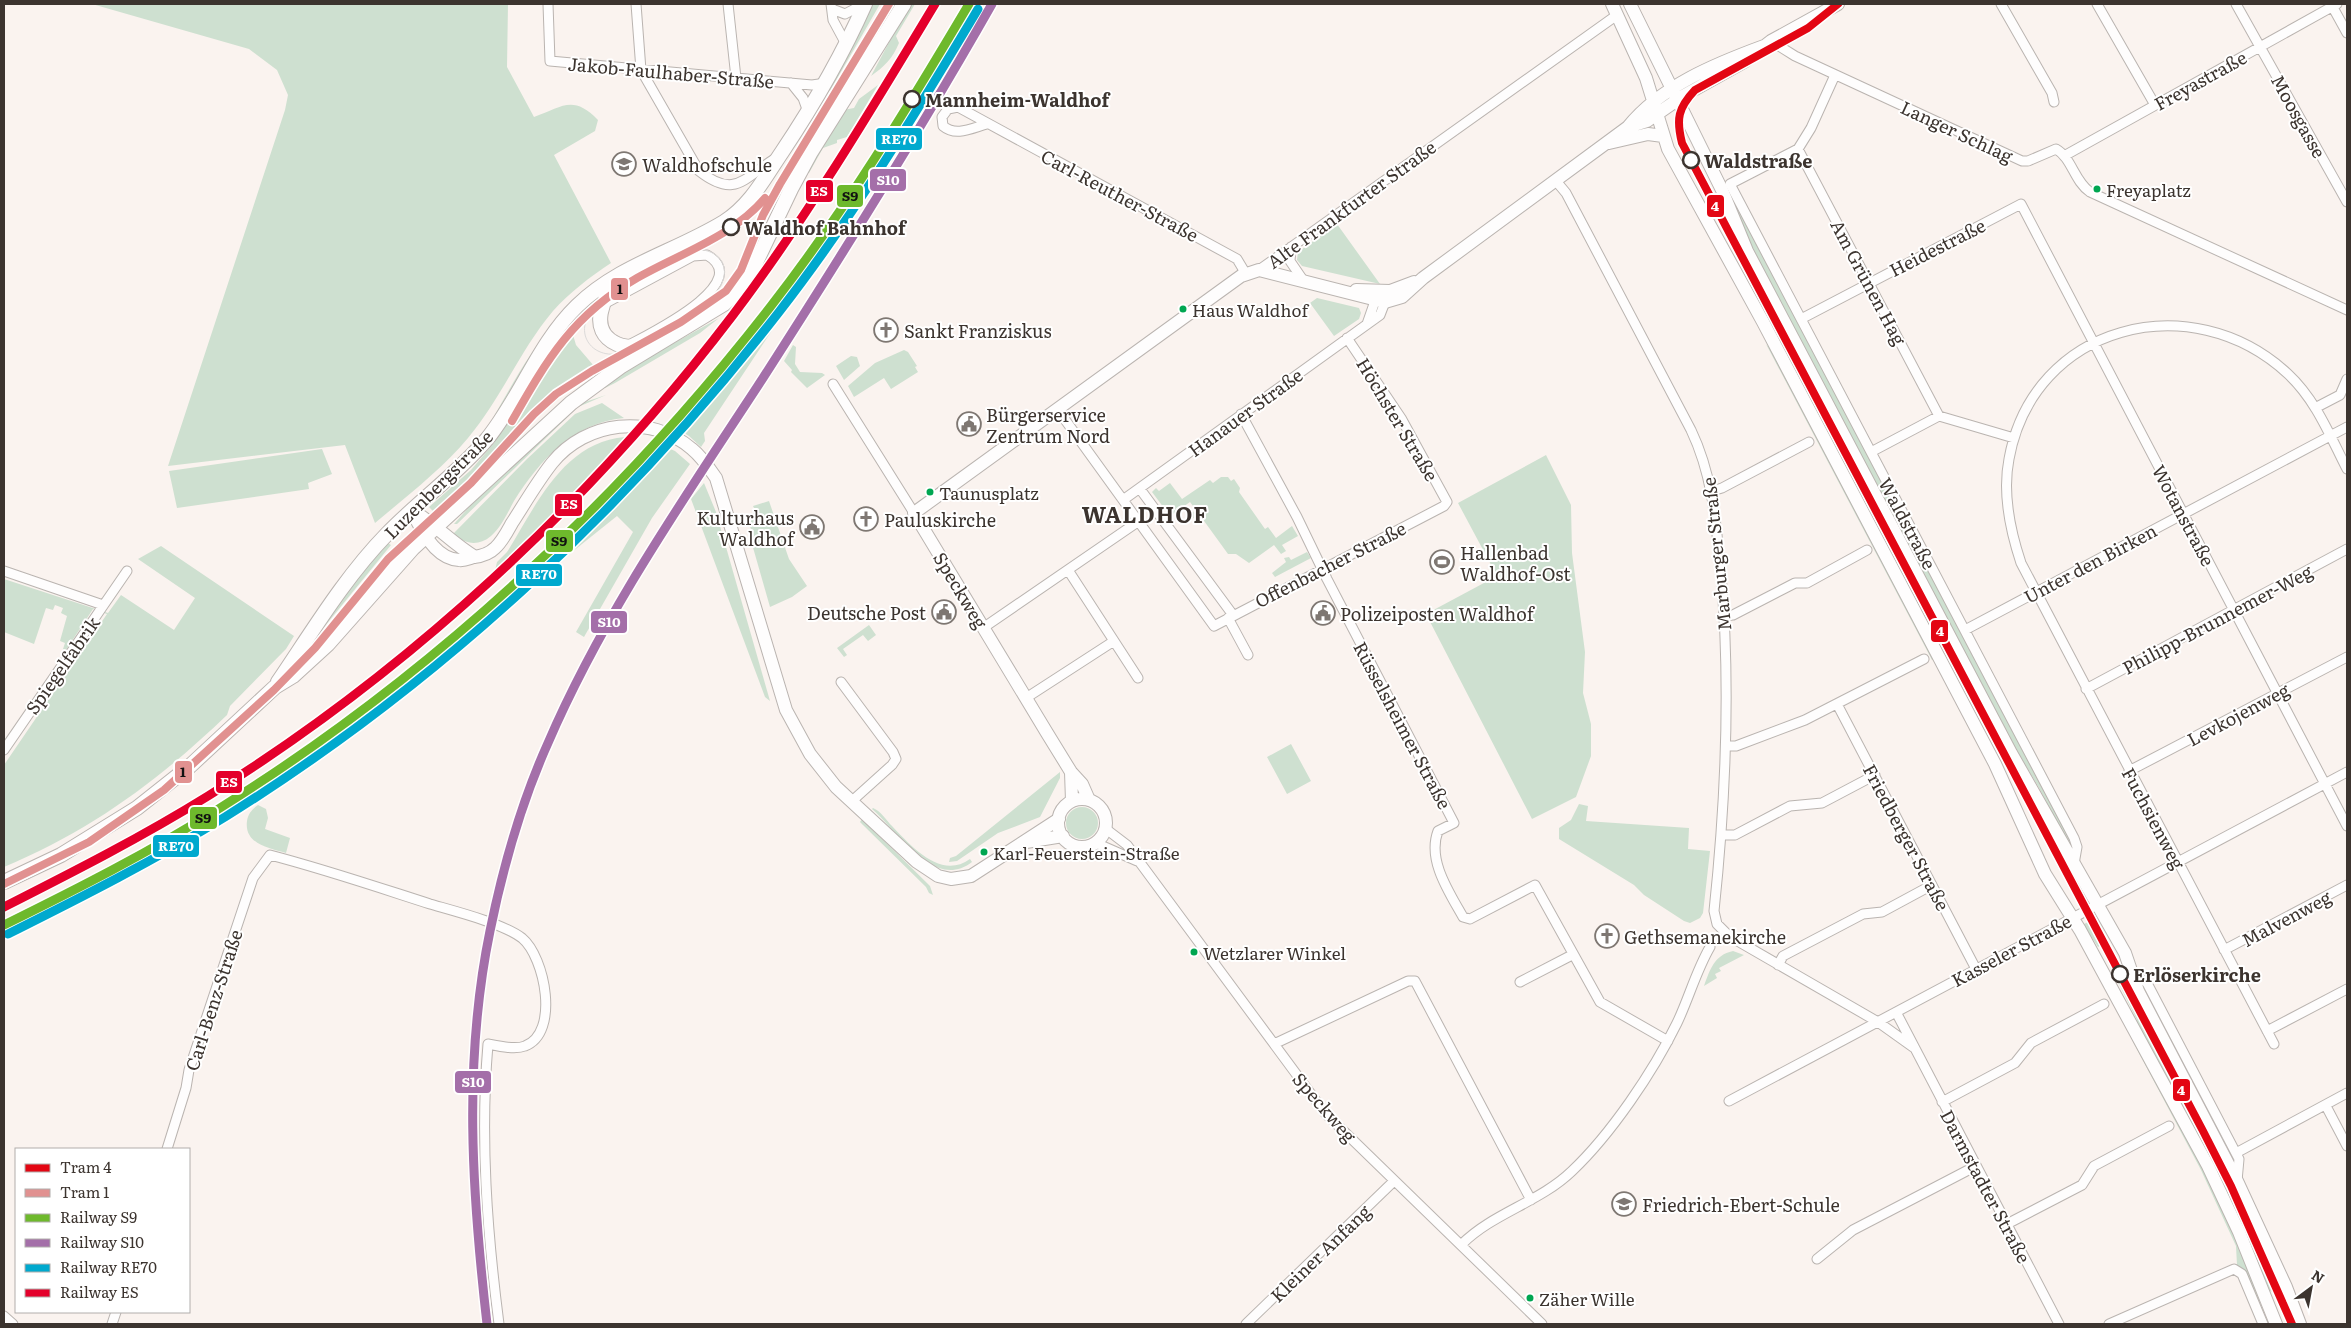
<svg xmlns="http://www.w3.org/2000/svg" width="2351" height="1328" font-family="Literata,serif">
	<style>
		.green { fill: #cee0d0 }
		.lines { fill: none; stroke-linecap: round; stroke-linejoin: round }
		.street-casing { stroke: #bab4b0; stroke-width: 11 }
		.secondary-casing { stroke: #bab4b0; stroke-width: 14 }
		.primary-casing { stroke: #bab4b0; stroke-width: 16 }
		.street { stroke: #fefdfd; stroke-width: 9 }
		.secondary { stroke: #fefdfd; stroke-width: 12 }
		.primary { stroke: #fefdfd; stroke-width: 14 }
		.tram { stroke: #dcdad9; stroke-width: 1 }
		.rail-1-casing { stroke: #fff; stroke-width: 12 }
		.rail-2-casing { stroke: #fff; stroke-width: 12 }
		.rail-3-casing { stroke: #fff; stroke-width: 12 }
		.rail-4-casing { stroke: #fff; stroke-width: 12 }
		.rail-1 { stroke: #6eb92c; stroke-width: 9 }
		.rail-2 { stroke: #a46fa9; stroke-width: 9 }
		.rail-3 { stroke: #00a9ce; stroke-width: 9 }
		.rail-4 { stroke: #e4002b; stroke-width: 9 }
		.tram-1-casing { stroke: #fff; stroke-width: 11 }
		.tram-2-casing { stroke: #fff; stroke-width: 11 }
		.tram-1 { stroke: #e30613; stroke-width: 8 }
		.tram-2 { stroke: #e19190; stroke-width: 8 }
		.stop-dot { fill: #fff; stroke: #3c342f; stroke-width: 2.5 }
		.bus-dot { fill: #00a651; stroke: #fff; stroke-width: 2 }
		.labels { text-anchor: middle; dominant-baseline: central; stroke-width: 4; stroke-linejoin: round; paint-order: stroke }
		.bus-label { font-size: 17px; fill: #3c342f; stroke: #fff; text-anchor: start }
		.street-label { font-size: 18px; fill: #3c342f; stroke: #fff }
		.stop-label { font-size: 18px; font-weight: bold; fill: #3c342f; stroke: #fff; text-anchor: start }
		.poi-label { font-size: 18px; fill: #3c342f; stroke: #fff; text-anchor: start }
		.district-label { font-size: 22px; font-weight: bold; letter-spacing: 1px; fill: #3c342f; stroke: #fff }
		.line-badge { stroke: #fff; stroke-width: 2 }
		.badge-label { font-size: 14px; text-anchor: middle; font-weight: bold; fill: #fff }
		.pale-badge-label { font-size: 14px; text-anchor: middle; font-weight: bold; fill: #111 }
	</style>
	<rect width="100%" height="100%" fill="#faf3ef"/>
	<path class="green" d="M92,4H508L507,67L534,117C562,107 573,94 598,120L595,131L554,155L611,263C590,277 570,292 553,311C520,350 501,399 468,438C441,470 407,496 375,523L345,445L168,466L285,110L288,95L277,70L249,49Z
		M871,4H880L830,91L828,89Z
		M910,4H915L896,36L899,43C893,58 884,67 871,76L893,35L894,29Z
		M878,85L847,137L837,140V143L823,148L809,173L806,169L843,110L854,108L859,99Z
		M1727,187L2069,836L2074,853L2038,786L2017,751L1751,246Z
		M1337,224L1380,284L1302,266L1297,260L1298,252Z
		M623,264L624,266L597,283L497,418H493C527,358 560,298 623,264Z
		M799,274L806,278L802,285L704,433L705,441L701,447L689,436L676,428L747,344Z
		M604,291L598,303L571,328L576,345L594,366L571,380L574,385L536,419L491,470L440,518L429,507L471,470L494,443L537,367L575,316Z
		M1317,298L1359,308L1361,313L1359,319L1334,336L1310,303Z
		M719,318L700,333L615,383L605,388L595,390L620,373Z
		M1766,344L1774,353L1935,659L1932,660Z
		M793,345L796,347L795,364L800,372L822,373L825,375L807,388L791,372L792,370L784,361Z
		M904,350L908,352L917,366L915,367L918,372L891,389L884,378L854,397L848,386L875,363Z
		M851,356L857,357L860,366L844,380L836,366Z
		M606,395L578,407L457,524H454L485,489L576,405Z
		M602,403L624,418C573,423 540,460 514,501C508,512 501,528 491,536C478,547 465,544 453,534L527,459L575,414Z
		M625,437L637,438L554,528L551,526L498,576L494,575L497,562L507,552C536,506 563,442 625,437Z
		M661,445L675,451L690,464L652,518L584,637L576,632L633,532L617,516L547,572L564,547Z
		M322,449L332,474L308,483L309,489L177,508L169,471Z
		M1546,455L1571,505L1572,553L1585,652L1583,693L1591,724V756L1576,797L1532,819L1426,614L1497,576L1458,503Z
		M1221,477H1228L1231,481L1234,479L1240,488L1239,492L1265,529L1268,527L1276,538L1292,526L1298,536L1282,545L1286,551L1281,554L1274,545L1249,563L1236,554H1228L1199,514L1185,524L1182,521L1196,510L1190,502L1170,516L1152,492L1156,488L1159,491L1170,483L1182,499L1210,480L1213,483Z
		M704,483L716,512L770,701L765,697L691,499Z
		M769,501L789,559L807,586L792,597L770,607L748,530L751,529L748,522L755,510L753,506Z
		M386,542L391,545L316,637L314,636Z
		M161,546L294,636L286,649L230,706L227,715C158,781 92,830 4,867V765L107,614L93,609L66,650L63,649L65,643L60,641L67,616L61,613L63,608L55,605L53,610L46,608L34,644L4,632V579L108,613L121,595L174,630L195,598L138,559Z
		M1307,552L1311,558L1275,577L1272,573L1286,562L1284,558L1289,557L1291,560Z
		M869,625L876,635L868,641L863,635L843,649L847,655L844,657L837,648Z
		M1291,744L1311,781L1287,794L1267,757Z
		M1060,772V778L1040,817L998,833L957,861L949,862L950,858L956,856Z
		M1579,804L1588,806L1586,821L1689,828L1688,849L1710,851L1703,913L1700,918L1690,923L1684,921L1644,895L1634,885L1559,839V828L1571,820Z
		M258,805L266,809L268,818L265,829L290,838L286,853C269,848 244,844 247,821C248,814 252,809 258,805Z
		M1066 823a16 16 0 1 1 32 0a16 16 0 1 1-32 0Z
		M873,808C881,811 886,820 892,826C912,847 941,880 970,859L972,862C933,892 897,830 872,809Z
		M862,819L930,886L933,895L929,893L926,887L863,825L860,822Z
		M2094,919L2099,921L2121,969L2235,1189L2281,1287L2278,1288L2280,1294L2266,1290L2223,1186L2151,1047H2149L2134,1022L2137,1020L2100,946L2098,947L2085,927L2084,924Z
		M1733,951L1744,955L1719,968L1721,971L1715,974L1717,978L1704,986C1710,970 1714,955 1733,951Z
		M2134,1039L2156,1072L2237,1239L2260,1302L2258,1303L2244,1271L2237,1265L2236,1246L2201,1170L2132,1040Z"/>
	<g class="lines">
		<g class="street-casing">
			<path id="street" d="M548,4L550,61L812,85L826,83
				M636,4L641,70L699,171C736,200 744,177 776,158
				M728,4L736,78
				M831,4L833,20L847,46
				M2001,4L2052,93L2054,102
				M2097,4L2155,105
				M2236,4L2347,202
				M2331,4L2347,33
				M832,9L845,14L864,4
				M1771,41L1795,56L2022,161H2028L2056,149C2072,158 2074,181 2090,192L2347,310
				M1835,75L1811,128L1798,149L1730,184L2074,838L2077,847L2074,864
				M791,83L803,98L808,112
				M987,124C972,128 956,137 943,126L942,117L948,109L958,107L1237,259L1246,274
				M1798,149L1939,416
				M2064,156L2337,4
				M1556,181L1566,193L1691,430C1713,476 1716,523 1721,574C1731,687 1726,798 1714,911L1717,924L1729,936L1878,1022L1913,1047
				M1291,247L1290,261L1303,280
				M1259,270L1617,15
				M604,304L693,256L707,255C756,283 647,335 629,345
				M1801,319L2021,204L2347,826
				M833,384L914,513
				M2315,408L2340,395L2347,379
				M1058,410L1214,626L1444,506L1447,502L1401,418L1347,338
				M1241,414L1297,517L1327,579L1454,823L1438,831C1427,860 1449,892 1463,917L1470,919L1535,885L1600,1002L1668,1041
				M1871,452L1939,416L2014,438
				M1140,489L1233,615
				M1712,491L1722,488L1809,442
				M1123,500L1380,315L1385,302L1380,292L1375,301L1367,324
				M1068,570L1138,678
				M4,571L103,605
				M1724,616L1733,615L1795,583H1807L1867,550
				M1228,618L1248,655
				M983,628L1139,521
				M1965,630L2347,427
				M841,682L893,752L896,759L892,765L852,801
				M2086,689L2347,549
				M1026,698L1114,641
				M1837,704L1976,969
				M1727,746H1736L1805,720L1924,659
				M4,750L127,571
				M2129,771L2347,657
				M1106,829L1127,845L1325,1113L1542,1324
				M1722,835H1735L1790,806L1822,803L1875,775
				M1096,843L1137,861
				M2224,950L2347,885
				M1778,965L1783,956L1863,914L1882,912L1932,885
				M2131,971L2147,983L2239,1159L2237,1181
				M1520,982L1572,955
				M1896,1012L2059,1324
				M2267,1031L2347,989
				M1274,1044L1408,981H1415L1531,1200
				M2274,1044L2021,563C2010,530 2002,494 2009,459C2033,325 2191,284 2288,374C2316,400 2330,436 2347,469
				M1729,1101L2347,772
				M1942,1102L2015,1063L2031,1043L2104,1004
				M2326,1106L2347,1146
				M167,1149L186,1088L189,1070L253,878L270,855C324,869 377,887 430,904C454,911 502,923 522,938C545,957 560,1033 525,1046C515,1050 498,1046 488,1044C480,1138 487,1231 499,1324
				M2236,1153L2347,1093
				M2007,1224L2082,1185L2094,1166L2169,1126
				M1462,1244C1493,1213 1540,1202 1572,1171C1611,1134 1653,1072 1677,1023C1689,998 1696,971 1710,947
				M1817,1259L1853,1230L1976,1166
				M4,1316L13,1324
				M112,1324L116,1312
				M1246,1324L1394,1181
				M2109,1324L2234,1269L2242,1274L2263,1324"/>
		</g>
		<g class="secondary-casing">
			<path id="secondary" d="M1612,4L1646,78L1668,149L1763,322L1995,764L2045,874L2080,930L2208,1166L2239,1232L2276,1324
				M1630,4L1722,190L1747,251L2011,753L2125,953L2138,991L2237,1181L2286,1287L2300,1324
				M1628,127L1647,121L1683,96L1744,62L1771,41L1838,4
				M1609,143L1648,134L1663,136
				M1356,290L1390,291L1414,282
				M412,510C420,529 435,559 459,560C464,561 470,558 474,557C482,556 489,554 495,548C502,542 507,532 512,523C525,503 537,482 552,463C586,421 650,413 692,449C702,457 709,468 716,478L786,710L810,754L836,787L917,862L938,876L951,879L971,876L1059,819
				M412,510C435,524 452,543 475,557
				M1071,772L1072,801
				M1058 823a24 24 0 1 1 48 0a24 24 0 1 1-48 0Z
				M1089,800L1082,784L1071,772L1047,733L914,513L1241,276L1259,270L1385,302L1402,297L1423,278L1628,127C1661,86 1715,64 1764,46
				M1026,842L1063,836"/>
		</g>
		<g class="primary-casing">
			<path id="primary" d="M619,279C603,296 587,331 617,344C628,349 641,347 652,347
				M278,682C312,632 345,577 387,534C419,501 457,474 487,439C521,397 538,344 577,306C619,265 675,252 724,222C751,205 765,177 782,152C814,104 842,56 865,4
				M4,882L61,855L137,808L190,766L275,687L293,676L328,644L413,548L571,403L620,367L724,304L740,290L750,275L791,189L811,152L904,4"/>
		</g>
		<use href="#street" class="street"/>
		<use href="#secondary" class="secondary"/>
		<use href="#primary" class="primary"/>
		<path class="tram" d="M689,250C710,246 732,259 722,283C718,293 709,300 703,309
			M595,307C570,332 593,363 625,352"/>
		<g class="rail-1-casing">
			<path id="rail-1" d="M4,925C77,889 150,852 220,808C431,676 618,503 771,306C845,211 908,107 969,4"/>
		</g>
		<g class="rail-2-casing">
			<path id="rail-2" d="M487,1324C472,1193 463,1062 490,931C503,867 521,803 548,743C604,613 686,496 763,378C842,255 920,131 992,4"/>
		</g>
		<g class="rail-3-casing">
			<path id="rail-3" d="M8,934C82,897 155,860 225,817C438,684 625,510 779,312C853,217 916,113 978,9"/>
		</g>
		<g class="rail-4-casing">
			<path id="rail-4" d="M4,907C73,872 142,837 208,796C409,671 589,504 733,315C808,216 871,110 935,4"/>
		</g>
		<use href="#rail-1" class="rail-1"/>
		<use href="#rail-2" class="rail-2"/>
		<use href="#rail-3" class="rail-3"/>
		<use href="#rail-4" class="rail-4"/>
		<g class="tram-1-casing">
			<path id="tram-1" d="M1838,4L1808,28L1695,90C1678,108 1676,119 1682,143L2203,1131L2231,1186L2292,1324"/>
		</g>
		<g class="tram-2-casing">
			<path id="tram-2" d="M512,421C548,358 573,315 637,278C681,253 732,237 765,198
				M4,884L89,842L164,790L274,690L315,648L388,559L471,483L534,414L556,394L592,371L681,322L726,291L741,270L763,215L780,184L889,4"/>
		</g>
		<use href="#tram-1" class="tram-1"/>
		<use href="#tram-2" class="tram-2"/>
	</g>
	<defs>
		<g id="school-ring" transform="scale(1.25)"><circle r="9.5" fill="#fff" stroke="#7e7772" stroke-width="1.5"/><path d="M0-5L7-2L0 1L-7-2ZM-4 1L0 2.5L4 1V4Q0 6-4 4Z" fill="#7e7772"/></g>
		<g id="church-ring" transform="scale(1.25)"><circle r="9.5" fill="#fff" stroke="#7e7772" stroke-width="1.5"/><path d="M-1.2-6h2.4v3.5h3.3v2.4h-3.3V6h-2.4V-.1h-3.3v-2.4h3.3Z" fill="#7e7772"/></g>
		<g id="civic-ring" transform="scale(1.25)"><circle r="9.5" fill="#fff" stroke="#7e7772" stroke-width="1.5"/><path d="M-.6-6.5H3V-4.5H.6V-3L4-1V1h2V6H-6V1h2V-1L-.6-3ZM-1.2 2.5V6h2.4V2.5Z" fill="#7e7772"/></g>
		<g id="stadium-ring" transform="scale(1.25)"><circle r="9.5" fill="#fff" stroke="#7e7772" stroke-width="1.5"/><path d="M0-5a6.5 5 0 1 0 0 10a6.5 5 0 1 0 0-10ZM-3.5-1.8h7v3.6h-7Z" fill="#7e7772"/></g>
	</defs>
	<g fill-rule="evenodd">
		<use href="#school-ring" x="624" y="164"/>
		<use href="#church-ring" x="886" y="330"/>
		<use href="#civic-ring" x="969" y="424"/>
		<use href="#church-ring" x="866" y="519"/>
		<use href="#civic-ring" x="812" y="527"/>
		<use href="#stadium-ring" x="1442" y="562"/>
		<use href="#civic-ring" x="944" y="612"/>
		<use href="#civic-ring" x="1323" y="613"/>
		<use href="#church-ring" x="1607" y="936"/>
		<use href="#school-ring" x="1624" y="1204"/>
	</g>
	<g class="stop-dot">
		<circle cx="912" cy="99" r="8"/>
		<circle cx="1691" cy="160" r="8"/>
		<circle cx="731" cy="227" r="8"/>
		<circle cx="2120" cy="974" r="8"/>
	</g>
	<g class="bus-dot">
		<circle cx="2097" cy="189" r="4.5"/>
		<circle cx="1183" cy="309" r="4.5"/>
		<circle cx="930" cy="492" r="4.5"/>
		<circle cx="984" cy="852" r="4.5"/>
		<circle cx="1194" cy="952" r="4.5"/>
		<circle cx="1530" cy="1298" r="4.5"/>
	</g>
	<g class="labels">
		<g class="bus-label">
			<text x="2106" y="189">Freyaplatz</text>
			<text x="1192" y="309">Haus Waldhof</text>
			<text x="939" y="492">Taunusplatz</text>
			<text x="993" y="852">Karl-Feuerstein-Straße</text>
			<text x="1203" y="952">Wetzlarer Winkel</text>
			<text x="1539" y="1298">Zäher Wille</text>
		</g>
		<g class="street-label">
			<text transform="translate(671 72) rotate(5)">Jakob-Faulhaber-Straße</text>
			<text transform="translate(2200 80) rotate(-29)">Freyastraße</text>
			<text transform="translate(2299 116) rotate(61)">Moosgasse</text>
			<text transform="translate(1957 131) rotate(25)">Langer Schlag</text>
			<text transform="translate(1120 195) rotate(28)">Carl-Reuther-Straße</text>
			<text transform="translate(1351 204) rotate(-36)">Alte Frankfurter Straße</text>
			<text transform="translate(1937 247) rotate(-27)">Heidestraße</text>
			<text transform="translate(1869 282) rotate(62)">Am Grünen Hag</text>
			<text transform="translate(1245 412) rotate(-36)">Hanauer Straße</text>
			<text transform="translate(1398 419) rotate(59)">Höchster Straße</text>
			<text transform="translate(438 484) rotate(-45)">Luzenbergstraße</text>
			<text transform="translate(2184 515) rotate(62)">Wotanstraße</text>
			<text transform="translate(1908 523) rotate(62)">Waldstraße</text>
			<text transform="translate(1716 554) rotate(-96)">Marburger Straße</text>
			<text transform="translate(2090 563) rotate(-28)">Unter den Birken</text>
			<text transform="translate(1330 564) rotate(-27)">Offenbacher Straße</text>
			<text transform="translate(961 590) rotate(59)">Speckweg</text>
			<text transform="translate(2217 619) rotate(-28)">Philipp-Brunnemer-Weg</text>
			<text transform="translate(62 665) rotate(-55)">Spiegelfabrik</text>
			<text transform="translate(2238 714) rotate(-28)">Levkojenweg</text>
			<text transform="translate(1403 725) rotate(62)">Rüsselsheimer Straße</text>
			<text transform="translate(2154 818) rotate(62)">Fuchsienweg</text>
			<text transform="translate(1907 837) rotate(62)">Friedberger Straße</text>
			<text transform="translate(2286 918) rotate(-28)">Malvenweg</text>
			<text transform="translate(2011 950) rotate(-28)">Kasseler Straße</text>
			<text transform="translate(213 1000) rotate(-72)">Carl-Benz-Straße</text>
			<text transform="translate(1325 1107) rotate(49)">Speckweg</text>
			<text transform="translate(1986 1186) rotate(62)">Darmstadter Straße</text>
			<text transform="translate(1320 1253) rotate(-44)">Kleiner Anfang</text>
		</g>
		<g class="stop-label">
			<text x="925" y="99">Mannheim-Waldhof</text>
			<text x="1704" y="160">Waldstraße</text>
			<text x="744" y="227">Waldhof Bahnhof</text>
			<text x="2133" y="974">Erlöserkirche</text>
		</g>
		<g class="poi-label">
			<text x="642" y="164">Waldhofschule</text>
			<text x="904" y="330">Sankt Franziskus</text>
			<text x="986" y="414">Bürgerservice<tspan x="986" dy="21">Zentrum Nord</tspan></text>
			<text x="794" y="517" text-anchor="end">Kulturhaus<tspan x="794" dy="21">Waldhof</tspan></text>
			<text x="884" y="519">Pauluskirche</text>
			<text x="1460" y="552">Hallenbad<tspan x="1460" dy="21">Waldhof-Ost</tspan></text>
			<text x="926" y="612" text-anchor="end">Deutsche Post</text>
			<text x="1340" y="613">Polizeiposten Waldhof</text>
			<text x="1624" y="936">Gethsemanekirche</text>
			<text x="1642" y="1204">Friedrich-Ebert-Schule</text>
		</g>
		<g class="district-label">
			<text x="1145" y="513">WALDHOF</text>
		</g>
	</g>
	<g class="line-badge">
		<rect x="875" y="127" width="48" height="24" rx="5" fill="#00a9ce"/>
		<rect x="869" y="168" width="38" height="24" rx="5" fill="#a46fa9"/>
		<rect x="805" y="179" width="29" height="24" rx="5" fill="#e4002b"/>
		<rect x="836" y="184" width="28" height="24" rx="5" fill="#6eb92c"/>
		<rect x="1706" y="194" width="19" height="24" rx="5" fill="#e30613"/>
		<rect x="610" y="277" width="19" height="24" rx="5" fill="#e19190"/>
		<rect x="554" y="493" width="29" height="24" rx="5" fill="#e4002b"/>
		<rect x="545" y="529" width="29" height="24" rx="5" fill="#6eb92c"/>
		<rect x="515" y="563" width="48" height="24" rx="5" fill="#00a9ce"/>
		<rect x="590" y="610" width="38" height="24" rx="5" fill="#a46fa9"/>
		<rect x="1930" y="619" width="19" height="24" rx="5" fill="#e30613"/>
		<rect x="174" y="760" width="19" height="24" rx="5" fill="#e19190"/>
		<rect x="215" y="770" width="28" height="24" rx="5" fill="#e4002b"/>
		<rect x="189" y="806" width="29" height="24" rx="5" fill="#6eb92c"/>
		<rect x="152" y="834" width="48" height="24" rx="5" fill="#00a9ce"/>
		<rect x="454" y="1070" width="38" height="24" rx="5" fill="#a46fa9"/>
		<rect x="2172" y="1078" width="19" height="24" rx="5" fill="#e30613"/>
	</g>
	<g class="badge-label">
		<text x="899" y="144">RE70</text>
		<text x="888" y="185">S10</text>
		<text x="819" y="196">ES</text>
		<text x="1715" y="211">4</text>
		<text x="569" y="509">ES</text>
		<text x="539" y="579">RE70</text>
		<text x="609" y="627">S10</text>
		<text x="1940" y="636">4</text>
		<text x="229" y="787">ES</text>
		<text x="176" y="851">RE70</text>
		<text x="473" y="1087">S10</text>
		<text x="2181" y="1095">4</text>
	</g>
	<g class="pale-badge-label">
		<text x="850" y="201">S9</text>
		<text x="620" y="294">1</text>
		<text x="559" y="546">S9</text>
		<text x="183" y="777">1</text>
		<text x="203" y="823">S9</text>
	</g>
	<rect width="2351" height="1328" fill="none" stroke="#3c342f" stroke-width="10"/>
	<rect x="15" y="1148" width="175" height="165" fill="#ffffff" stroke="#b1aeac"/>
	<rect x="25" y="1164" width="25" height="8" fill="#e30613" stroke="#b1aeac"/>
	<text x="60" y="1173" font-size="15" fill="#3c342f">Tram 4</text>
	<rect x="25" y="1189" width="25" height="8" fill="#e19190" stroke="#b1aeac"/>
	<text x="60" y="1198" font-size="15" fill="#3c342f">Tram 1</text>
	<rect x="25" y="1214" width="25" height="8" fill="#6eb92c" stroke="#b1aeac"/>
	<text x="60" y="1223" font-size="15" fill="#3c342f">Railway S9</text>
	<rect x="25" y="1239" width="25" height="8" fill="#a46fa9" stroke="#b1aeac"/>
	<text x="60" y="1248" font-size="15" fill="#3c342f">Railway S10</text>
	<rect x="25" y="1264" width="25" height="8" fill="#00a9ce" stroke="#b1aeac"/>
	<text x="60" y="1273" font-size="15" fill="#3c342f">Railway RE70</text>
	<rect x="25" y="1289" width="25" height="8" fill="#e4002b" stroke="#b1aeac"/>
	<text x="60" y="1298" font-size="15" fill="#3c342f">Railway ES</text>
	<g transform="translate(2311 1288) rotate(32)" stroke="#ffffff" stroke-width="4" paint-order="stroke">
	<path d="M0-4L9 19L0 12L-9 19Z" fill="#3c342f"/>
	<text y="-8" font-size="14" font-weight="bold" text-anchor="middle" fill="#3c342f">N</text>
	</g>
</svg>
